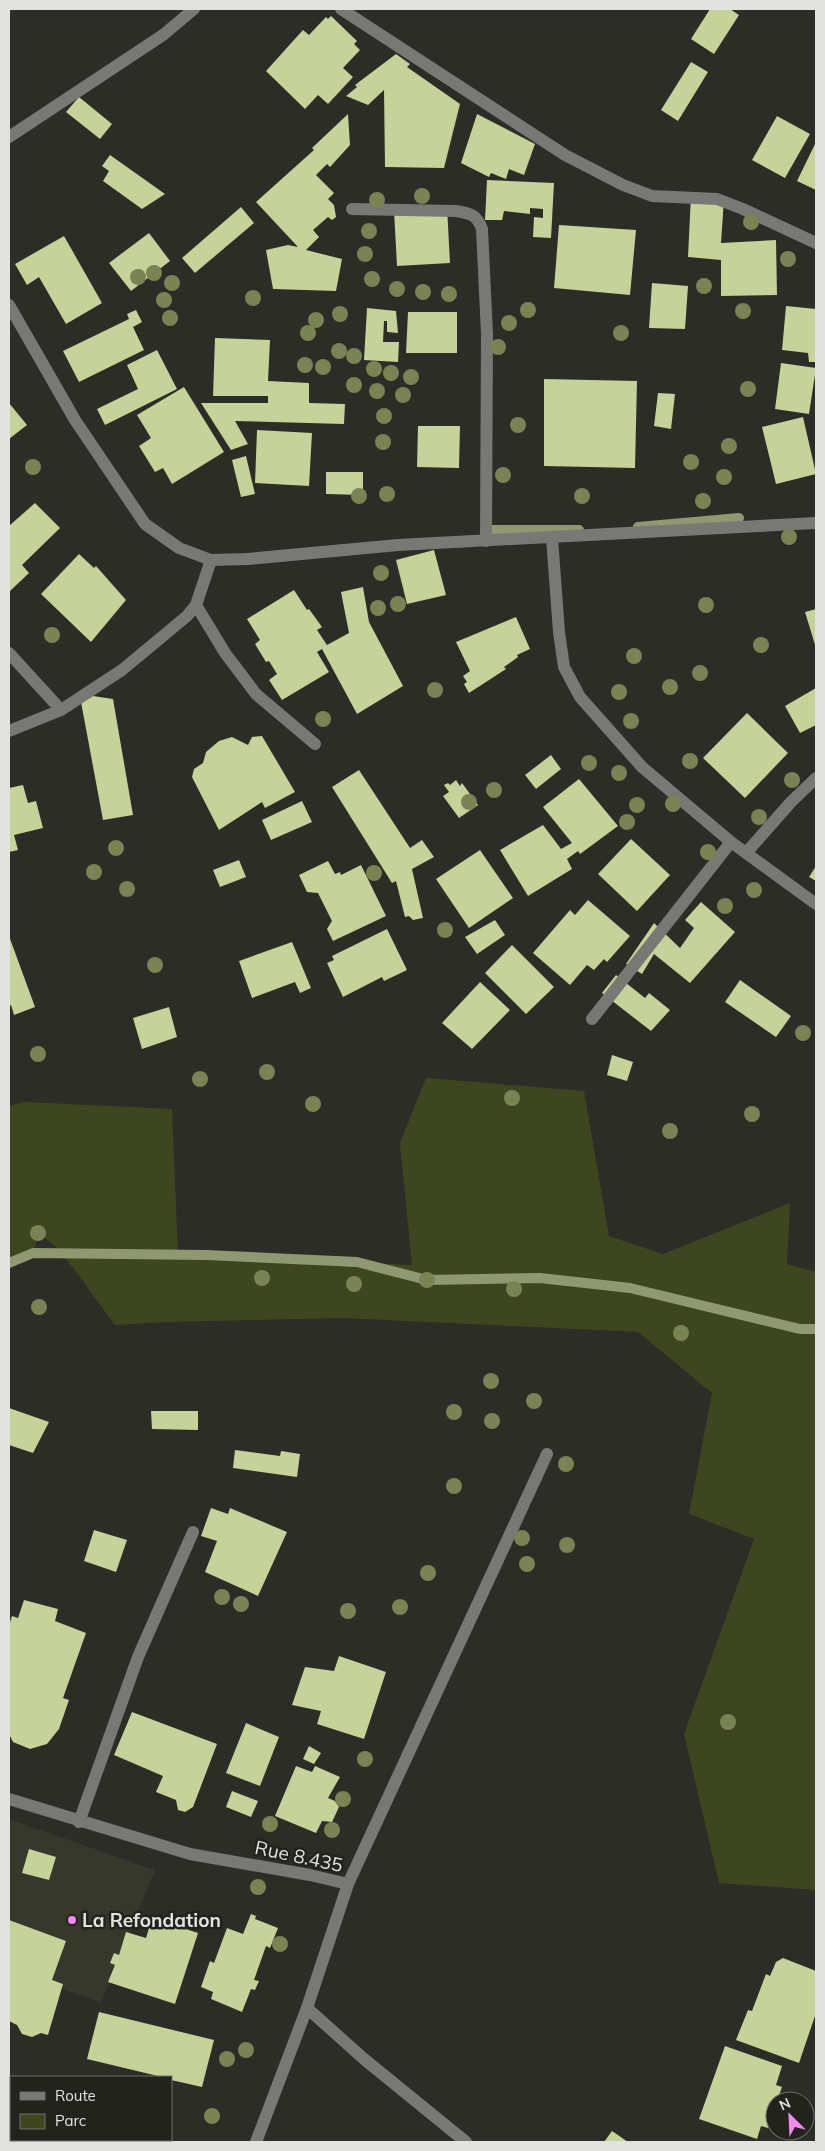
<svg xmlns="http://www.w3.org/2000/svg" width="825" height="2151" font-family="Mulish,sans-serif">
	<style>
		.built { fill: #35382b }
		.green { fill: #3e4620 }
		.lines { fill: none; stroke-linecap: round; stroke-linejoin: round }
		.stream { stroke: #8f9871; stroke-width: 10 }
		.building { fill: #c5d299 }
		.minor { stroke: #787975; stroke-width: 12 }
		.tree { fill: #798354 }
		.poi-dot { fill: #f489ef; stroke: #21231c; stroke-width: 2 }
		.labels { text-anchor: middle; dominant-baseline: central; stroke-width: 5; stroke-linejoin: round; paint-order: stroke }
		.street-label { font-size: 19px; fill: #e2e3de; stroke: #21231c }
		.poi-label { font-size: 19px; font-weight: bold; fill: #e2e3de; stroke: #21231c; text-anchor: start }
	</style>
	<rect width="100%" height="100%" fill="#2b2d26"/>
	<path class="built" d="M9,1819L155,1870L101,2003L9,1969Z"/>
	<path class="green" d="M426,1078L584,1091L609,1236L663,1254L790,1203L787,1264L816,1272V1890L719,1883L684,1734L754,1539L689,1514L712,1393L638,1332L344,1318L165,1322L115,1325L60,1250L39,1233L33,1253L9,1265V1106L25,1102L172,1109L178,1254L412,1265L400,1143Z"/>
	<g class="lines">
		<path class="stream" d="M638,527L739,518
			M491,530H579
			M9,1263L33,1253L206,1255L357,1262L427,1280L540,1278L630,1288L800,1329H816"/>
	</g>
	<path class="building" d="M710,9H730L739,15L714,54L691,39Z
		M331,16L357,41L354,44L360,50L343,68L353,77L328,104L318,95L305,109L266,71L303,30L309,35L326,17L328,19Z
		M396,54L410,64L407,67L460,104L444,168L385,167L384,90L368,105L346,96L357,87L355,85Z
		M691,62L708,72L678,121L661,110Z
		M79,97L112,124L100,139L66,112Z
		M348,114L350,145L330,167L327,164L316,175L334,193L328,199L334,205L336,217L332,220L328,217L313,230L319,237L306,250L342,259L336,291L273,289L266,250L288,245L298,247L256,202L314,150L312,148Z
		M477,114L535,144L524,175L509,169L506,179L491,173L489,177L461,163Z
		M777,116L810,134L785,178L752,160Z
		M816,142V190L797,181Z
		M110,155L165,194L142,209L103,181L109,171L102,166Z
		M487,180L554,183L551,238L533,237L534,217L543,218V209L530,208V214L504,211L502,220H485Z
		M691,195L724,199L721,243L776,240L777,295L721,296V260L688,257Z
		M241,207L254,223L195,273L182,258Z
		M447,207L450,263L397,266L394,211Z
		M559,225L636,230L630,295L554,288Z
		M149,233L170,261L131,291L109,263Z
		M64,236L102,303L66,324L39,277L27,285L15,264Z
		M652,283L688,286L685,329L649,328Z
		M786,306L816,309V362H809L808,353L782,350Z
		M367,308L396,311L398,333L387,332V321H384L383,342H399L398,362L364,360Z
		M136,310L142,322L133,327L144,350L79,382L63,351L129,319L127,314Z
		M408,312H457V353H406Z
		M215,338L270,340L268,381L309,383V403L345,404L344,424L235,421L248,444L231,450L201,403H268V396H213Z
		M157,350L177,389L105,425L97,409L138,389L127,365Z
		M781,363L816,368L809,414L775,409Z
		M544,379L637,381L635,468L544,466Z
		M184,387L224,452L172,484L163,468L155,472L139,446L151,438L137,415Z
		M658,393L675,394L671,429L654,426Z
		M9,403L27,425L9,439Z
		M803,417L816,474L776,484L762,427Z
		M418,426H460L459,468L417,467Z
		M257,430L312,433L309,486L255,483Z
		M246,456L255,494L241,497L232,460Z
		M326,472H363V495L326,494Z
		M35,503L60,528L22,565L29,573L9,592V526Z
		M434,550L446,595L407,604L396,560Z
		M79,554L94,568L96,566L126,600L91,642L41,594Z
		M363,587L369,622L403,686L357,714L322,649L317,652L329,672L282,700L269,680L277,674L269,661L266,662L255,644L260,640L247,619L294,590L307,610L309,609L322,627L317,630L327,645L349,633L341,592Z
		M816,609V648L805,612Z
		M516,617L530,649L517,655L518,657L504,667L506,669L469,693L464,684L467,682L463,676L470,671L456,642Z
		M816,688V725L800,733L785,706Z
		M93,696L113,699L133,815L103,820L81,702Z
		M747,713L788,753L745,798L703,758Z
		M262,736L295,792L265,808L262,802L219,830L192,777L194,769L203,763L206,752L219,741L232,737L248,745L252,737Z
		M551,755L561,769L536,789L525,775Z
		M359,770L410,848L422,840L434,857L412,869L423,918L413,920L409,916L405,917L396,881L392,883L332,787Z
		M579,779L618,826L580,854L578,851L567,859L572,869L528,896L500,850L543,825L561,849L572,843L543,807Z
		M456,780L460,786L462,783L478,805L459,818L443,796L449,792L444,785L448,783L450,785Z
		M23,785L28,803L36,801L43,828L14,835L18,850L9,852V788Z
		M302,801L312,822L271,840L262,820Z
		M631,839L670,875L637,911L598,874Z
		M480,850L513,898L469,928L436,879Z
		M239,860L246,877L220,887L213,870Z
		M328,861L335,874L340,872L341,875L361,865L386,916L333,941L327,929L332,921L318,893L307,892L299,875Z
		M816,866V881L809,877Z
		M588,900L630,936L607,962L604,959L594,970L587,965L570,985L533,953L570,910L575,915Z
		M701,902L735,932L690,983L654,954L642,974L626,964L654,923L680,948L694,928L685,920Z
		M495,920L505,935L477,954L465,937Z
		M387,929L407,970L384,981L382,977L343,997L327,963L334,960L332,956Z
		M9,936L35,1007L14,1015L11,1005L9,1006Z
		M292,942L311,988L300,993L295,982L252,998L239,961Z
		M512,945L554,987L526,1014L485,973Z
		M616,975L645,998L649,993L670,1010L651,1031L602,993Z
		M740,980L791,1016L776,1037L725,1002Z
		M480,982L510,1010L472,1049L442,1023Z
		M169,1007L177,1037L142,1049L133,1018Z
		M612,1055L633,1062L627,1081L607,1075Z
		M9,1408L49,1422L33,1453L9,1445Z
		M151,1411H198V1430L152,1429Z
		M235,1450L280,1456L281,1451L300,1454L297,1477L233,1468Z
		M211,1508L228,1514L230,1508L287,1532L258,1596L205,1572L217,1541L201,1536Z
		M94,1530L127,1540L116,1572L84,1561Z
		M24,1600L58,1609L55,1621L86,1633L63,1698L69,1700L59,1729L47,1744L30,1749L13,1742L9,1734V1625L12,1616L18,1618Z
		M339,1656L386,1672L364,1739L317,1724L321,1711L292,1705L305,1667L334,1671Z
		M132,1712L217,1744L193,1807L185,1812L178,1810L176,1800L156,1792L163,1776L114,1755Z
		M246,1723L279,1737L260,1786L226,1773Z
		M309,1746L321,1753L314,1764L303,1759Z
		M296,1766L312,1772L315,1766L340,1777L328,1798L335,1801L339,1807L332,1822L322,1821L316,1833L275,1816Z
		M232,1791L258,1801L251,1817L226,1807Z
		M29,1849L56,1857L49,1880L22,1873Z
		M251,1914L256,1916L255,1919L278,1928L270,1948L266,1946L254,1980L259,1981L255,1990L251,1989L242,2012L211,1999L213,1992L201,1987L210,1961L214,1963L227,1928L243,1934Z
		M152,1918L198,1933L175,2004L108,1982L115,1965L110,1963L114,1953L119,1955L126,1932L146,1938Z
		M9,1920L66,1941L52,1980L63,1984L48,2035L41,2033L32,2037L22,2034L17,2025L9,2021Z
		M783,1958L816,1971V2013L799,2063L736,2040L748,2010L752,2011L766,1974L770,1976L776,1962Z
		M99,2012L214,2040L202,2087L171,2080V2077H162L87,2059Z
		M725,2046L782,2066L776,2085L782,2087L777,2101H775V2108L768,2128L761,2126L757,2139L699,2119Z
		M612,2131L628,2142H604Z
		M51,2140H103L102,2142H51Z"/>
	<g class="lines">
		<path class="minor" d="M341,9L565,155L623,185L652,196L717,199L743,209L816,243
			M9,137L163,35L194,9
			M352,209L455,211C469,213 477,214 482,229L487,334L486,541
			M9,305L75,420L145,524L179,548L211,560L247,559L398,545L816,523
			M552,538L559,632L564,667L580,697L642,767L731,842L816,904
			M196,605L225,653L256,694L315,744
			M9,653L61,710
			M9,731L61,710L122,670L187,616L196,605L211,560
			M746,853L791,802L816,778
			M592,1019L731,842
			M9,1799L190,1854L310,1875L348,1884L307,2008L256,2142
			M79,1822L138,1657L193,1532
			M348,1884L547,1454
			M307,2008L364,2059L466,2142
			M46,2142V2140"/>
	</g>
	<g class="tree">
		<circle cx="422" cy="196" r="8"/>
		<circle cx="377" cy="200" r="8"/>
		<circle cx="751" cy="222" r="8"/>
		<circle cx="369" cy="231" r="8"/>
		<circle cx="365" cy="254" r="8"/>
		<circle cx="788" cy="259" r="8"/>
		<circle cx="154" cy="273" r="8"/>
		<circle cx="138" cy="277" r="8"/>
		<circle cx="372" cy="279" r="8"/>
		<circle cx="172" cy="283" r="8"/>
		<circle cx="704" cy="286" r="8"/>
		<circle cx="397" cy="289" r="8"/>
		<circle cx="423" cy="292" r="8"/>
		<circle cx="449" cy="294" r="8"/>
		<circle cx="253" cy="298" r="8"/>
		<circle cx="164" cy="300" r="8"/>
		<circle cx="528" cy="310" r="8"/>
		<circle cx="743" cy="311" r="8"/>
		<circle cx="340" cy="314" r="8"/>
		<circle cx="170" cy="318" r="8"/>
		<circle cx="316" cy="320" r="8"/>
		<circle cx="509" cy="323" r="8"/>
		<circle cx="308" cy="333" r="8"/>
		<circle cx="621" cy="333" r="8"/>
		<circle cx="498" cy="347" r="8"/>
		<circle cx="339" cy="351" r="8"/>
		<circle cx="354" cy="356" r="8"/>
		<circle cx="305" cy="365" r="8"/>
		<circle cx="323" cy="367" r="8"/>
		<circle cx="374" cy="369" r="8"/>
		<circle cx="391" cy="373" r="8"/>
		<circle cx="411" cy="377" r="8"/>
		<circle cx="354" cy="385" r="8"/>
		<circle cx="748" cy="389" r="8"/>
		<circle cx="377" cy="391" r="8"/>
		<circle cx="403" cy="395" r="8"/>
		<circle cx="384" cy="416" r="8"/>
		<circle cx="518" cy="425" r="8"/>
		<circle cx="383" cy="442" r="8"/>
		<circle cx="729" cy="446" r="8"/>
		<circle cx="691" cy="462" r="8"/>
		<circle cx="33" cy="467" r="8"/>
		<circle cx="503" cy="475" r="8"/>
		<circle cx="724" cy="477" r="8"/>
		<circle cx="387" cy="494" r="8"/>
		<circle cx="359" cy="496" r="8"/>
		<circle cx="582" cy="496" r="8"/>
		<circle cx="703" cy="501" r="8"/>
		<circle cx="789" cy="537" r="8"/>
		<circle cx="381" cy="573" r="8"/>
		<circle cx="398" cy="604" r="8"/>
		<circle cx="706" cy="605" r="8"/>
		<circle cx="378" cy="608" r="8"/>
		<circle cx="52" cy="635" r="8"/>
		<circle cx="761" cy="645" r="8"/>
		<circle cx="634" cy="656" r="8"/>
		<circle cx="700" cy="673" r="8"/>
		<circle cx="670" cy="687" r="8"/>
		<circle cx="435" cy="690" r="8"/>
		<circle cx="619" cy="692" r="8"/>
		<circle cx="323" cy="719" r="8"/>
		<circle cx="631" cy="721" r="8"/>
		<circle cx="690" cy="761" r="8"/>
		<circle cx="589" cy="763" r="8"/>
		<circle cx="619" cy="773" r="8"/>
		<circle cx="792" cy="780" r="8"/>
		<circle cx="494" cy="790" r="8"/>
		<circle cx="469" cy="802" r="8"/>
		<circle cx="673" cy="804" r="8"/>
		<circle cx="637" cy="805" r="8"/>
		<circle cx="759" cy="817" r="8"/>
		<circle cx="627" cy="822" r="8"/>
		<circle cx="116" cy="848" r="8"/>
		<circle cx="708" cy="852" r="8"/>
		<circle cx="94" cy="872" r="8"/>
		<circle cx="374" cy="873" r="8"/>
		<circle cx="127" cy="889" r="8"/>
		<circle cx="754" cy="890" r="8"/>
		<circle cx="725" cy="906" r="8"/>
		<circle cx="445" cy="930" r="8"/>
		<circle cx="155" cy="965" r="8"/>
		<circle cx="803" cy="1033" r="8"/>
		<circle cx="38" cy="1054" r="8"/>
		<circle cx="267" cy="1072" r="8"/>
		<circle cx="200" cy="1079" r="8"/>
		<circle cx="512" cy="1098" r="8"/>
		<circle cx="313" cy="1104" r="8"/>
		<circle cx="752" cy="1114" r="8"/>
		<circle cx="670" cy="1131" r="8"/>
		<circle cx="38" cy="1233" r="8"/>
		<circle cx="262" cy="1278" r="8"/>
		<circle cx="427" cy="1280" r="8"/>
		<circle cx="354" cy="1284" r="8"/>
		<circle cx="514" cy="1289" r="8"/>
		<circle cx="39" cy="1307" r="8"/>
		<circle cx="681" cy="1333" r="8"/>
		<circle cx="491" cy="1381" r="8"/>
		<circle cx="534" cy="1401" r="8"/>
		<circle cx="454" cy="1412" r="8"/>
		<circle cx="492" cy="1421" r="8"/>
		<circle cx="566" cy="1464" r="8"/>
		<circle cx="454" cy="1486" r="8"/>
		<circle cx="522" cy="1538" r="8"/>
		<circle cx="567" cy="1545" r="8"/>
		<circle cx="527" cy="1564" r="8"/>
		<circle cx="428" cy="1573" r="8"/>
		<circle cx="222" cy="1597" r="8"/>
		<circle cx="241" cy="1604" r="8"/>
		<circle cx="400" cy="1607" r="8"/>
		<circle cx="348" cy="1611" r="8"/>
		<circle cx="728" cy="1722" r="8"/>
		<circle cx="365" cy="1759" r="8"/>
		<circle cx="343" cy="1799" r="8"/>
		<circle cx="270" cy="1824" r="8"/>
		<circle cx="332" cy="1830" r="8"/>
		<circle cx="258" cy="1887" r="8"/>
		<circle cx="280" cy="1944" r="8"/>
		<circle cx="246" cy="2050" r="8"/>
		<circle cx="227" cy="2059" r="8"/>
		<circle cx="212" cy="2116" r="8"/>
	</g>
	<circle class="poi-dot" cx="72" cy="1920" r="5"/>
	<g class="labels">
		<g class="street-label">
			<text transform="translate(299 1856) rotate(12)">Rue 8.435</text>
		</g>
		<g class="poi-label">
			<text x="82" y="1920">La Refondation</text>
		</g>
	</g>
	<rect width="825" height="2151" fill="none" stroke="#e2e3de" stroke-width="20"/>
	<rect x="10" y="2076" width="162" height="65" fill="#21231c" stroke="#6e706a"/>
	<rect x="20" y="2092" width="25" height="8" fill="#787975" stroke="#6e706a"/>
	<text x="55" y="2101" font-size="15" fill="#e2e3de">Route</text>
	<rect x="20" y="2114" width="25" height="15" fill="#3e4620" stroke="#6e706a"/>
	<text x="55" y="2126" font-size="15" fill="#e2e3de">Parc</text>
	<g transform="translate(790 2116) rotate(336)"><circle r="24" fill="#21231c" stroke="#6e706a"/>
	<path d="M0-4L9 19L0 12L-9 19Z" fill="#f489ef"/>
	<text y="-8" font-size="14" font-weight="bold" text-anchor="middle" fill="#e2e3de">N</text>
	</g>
</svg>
